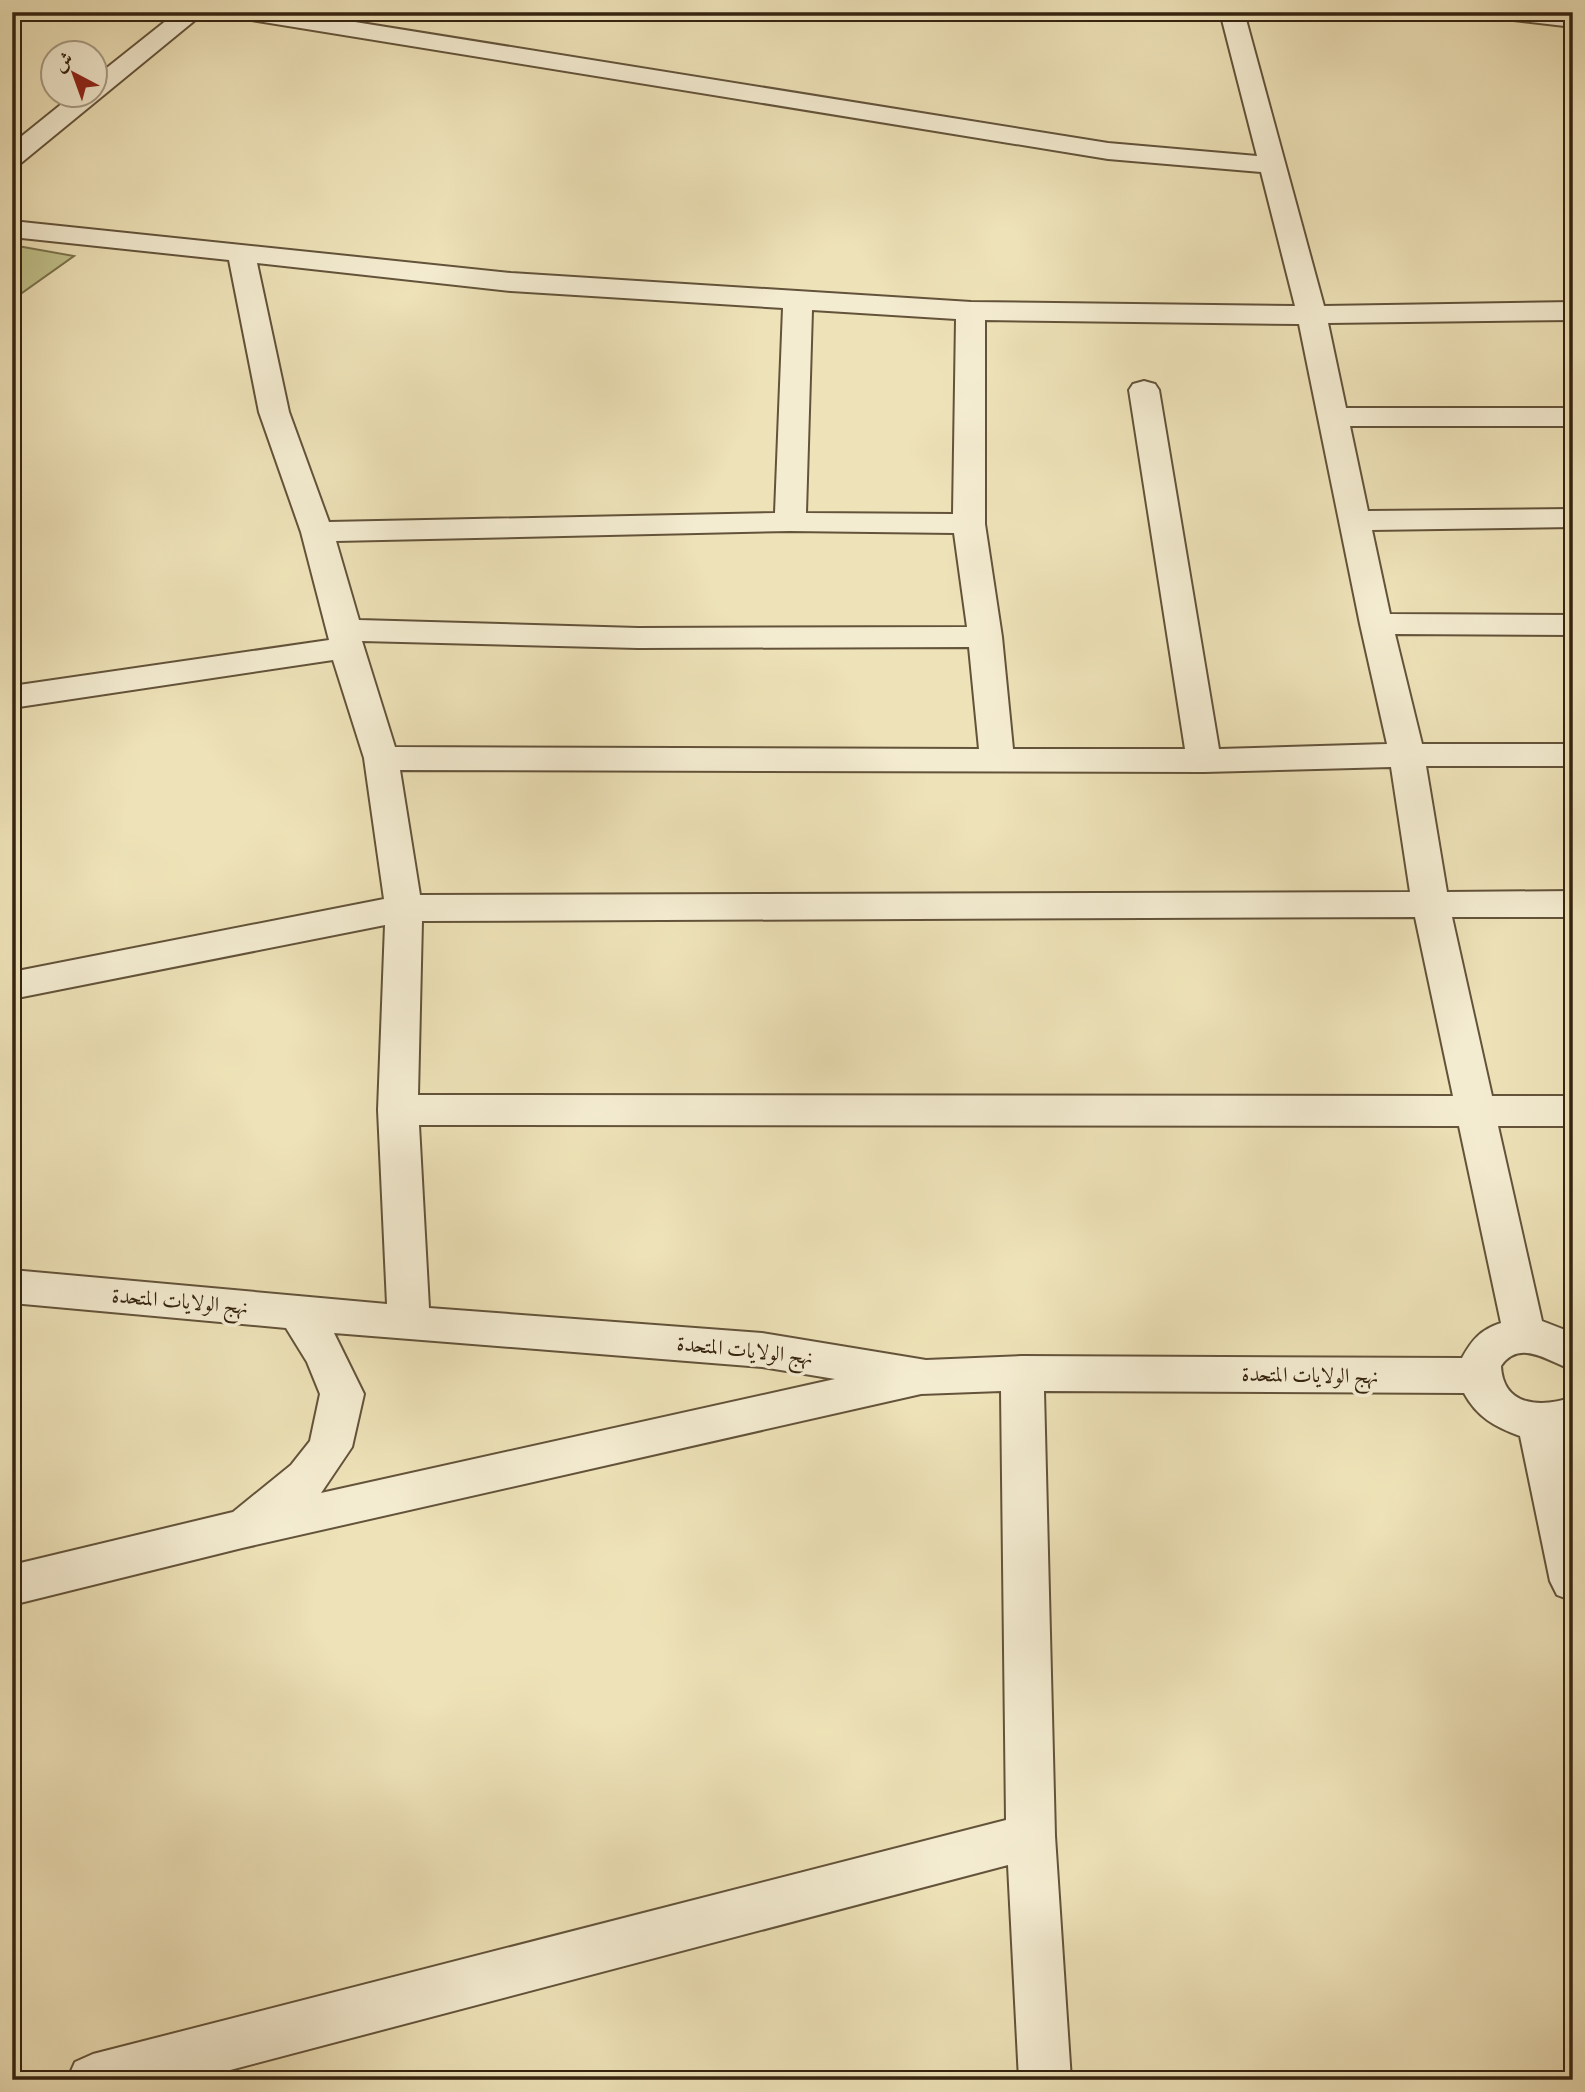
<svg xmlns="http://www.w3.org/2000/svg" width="1585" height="2092" font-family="'IM FELL DW Pica',Amiri,serif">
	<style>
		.green { fill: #c0c18a; stroke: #7a724d; stroke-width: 2 }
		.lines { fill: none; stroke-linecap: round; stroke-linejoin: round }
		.minor-casing { stroke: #63533a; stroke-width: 4 }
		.minor { fill: #f4ecd1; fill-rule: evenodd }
		.labels { text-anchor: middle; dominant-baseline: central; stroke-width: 7; stroke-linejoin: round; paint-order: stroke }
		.street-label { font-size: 21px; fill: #352310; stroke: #f4ecd1 }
	</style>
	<rect width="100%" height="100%" fill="#eee2b8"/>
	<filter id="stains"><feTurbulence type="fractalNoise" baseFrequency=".00286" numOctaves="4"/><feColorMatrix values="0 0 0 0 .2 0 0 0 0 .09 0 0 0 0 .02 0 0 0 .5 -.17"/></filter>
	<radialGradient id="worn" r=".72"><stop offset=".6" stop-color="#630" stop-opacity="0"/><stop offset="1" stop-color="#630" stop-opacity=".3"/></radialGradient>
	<path class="green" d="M12,245L74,256L12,300Z"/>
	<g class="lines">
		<g class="minor-casing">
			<path id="minor" d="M177,12H205L21,163L12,165V144L74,94H94V78Z
				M233,12H293L1108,143L1257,156L1220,12H1244L1324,306L1573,302V320L1328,323L1346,408H1573V426H1350L1368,511L1573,509V527L1372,530L1390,614L1573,615V635L1395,634L1422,744H1573V766H1426L1447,892L1573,891V917H1452L1492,1096H1573V1126H1498L1542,1321L1573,1333V1370C1549,1362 1520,1338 1501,1366C1503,1407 1542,1408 1573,1397V1434L1564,1437L1573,1477V1601L1557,1595L1550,1581L1520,1436C1495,1427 1477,1417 1464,1393L1044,1391L1055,1836L1071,2080H1019L1008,1865L192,2080H67L75,2062L93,2054L1006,1820L1001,1391L921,1394L242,1548L12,1605V1565L233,1512L291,1465L310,1441L320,1394L307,1362L286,1328L12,1303V1270L387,1304L378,1110L385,925L12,999V972L384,899L364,758L333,660L12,708V686L329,640L301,532L259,412L229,260L12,237V221L511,273L971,302L1295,306L1261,172L1108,159L245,19L236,17ZM257,263L511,291L783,308L775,513L329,522L289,412ZM812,310L956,319L953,514L806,513ZM985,320L1299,324L1360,624L1387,744L1219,749L1159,390L1155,384L1144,381L1133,384L1129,390L1185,749H1013L1002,637L985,524ZM790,531L954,533L967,627L638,628L359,620L336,541ZM362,641L638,648L969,647L979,749L395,747ZM1391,767L1410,892L420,895L400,770L1204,772ZM1415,917L1453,1096L418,1095L422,921ZM419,1125L1459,1126L1501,1323C1480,1330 1472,1340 1462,1358L1022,1356L926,1360L762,1333L429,1308ZM334,1333L762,1367L835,1379L321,1493L352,1447L364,1394Z
				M1493,12H1573V27L1505,19L1496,17Z"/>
		</g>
		<use href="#minor" class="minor"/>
	</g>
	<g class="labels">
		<g class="street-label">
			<text transform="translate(180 1302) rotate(5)">نهج الولايات المتحدة</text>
			<text transform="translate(745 1351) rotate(6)">نهج الولايات المتحدة</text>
			<text transform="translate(1310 1376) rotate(1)">نهج الولايات المتحدة</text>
		</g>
	</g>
	<rect width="1585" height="2092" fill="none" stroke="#eee2b8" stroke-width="42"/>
	<rect x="14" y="14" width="1557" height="2064" fill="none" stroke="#352310" stroke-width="3.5"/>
	<rect x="21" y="21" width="1543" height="2050" fill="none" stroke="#352310" stroke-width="2"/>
	<g transform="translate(74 74) rotate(319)"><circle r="33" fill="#f4ecd1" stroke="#a89c84" stroke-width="2"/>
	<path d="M0-5L12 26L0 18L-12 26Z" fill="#8f2418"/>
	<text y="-10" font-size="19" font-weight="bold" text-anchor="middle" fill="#352310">ش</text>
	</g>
	<rect width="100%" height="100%" filter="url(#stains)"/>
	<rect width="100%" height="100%" fill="url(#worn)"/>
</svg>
